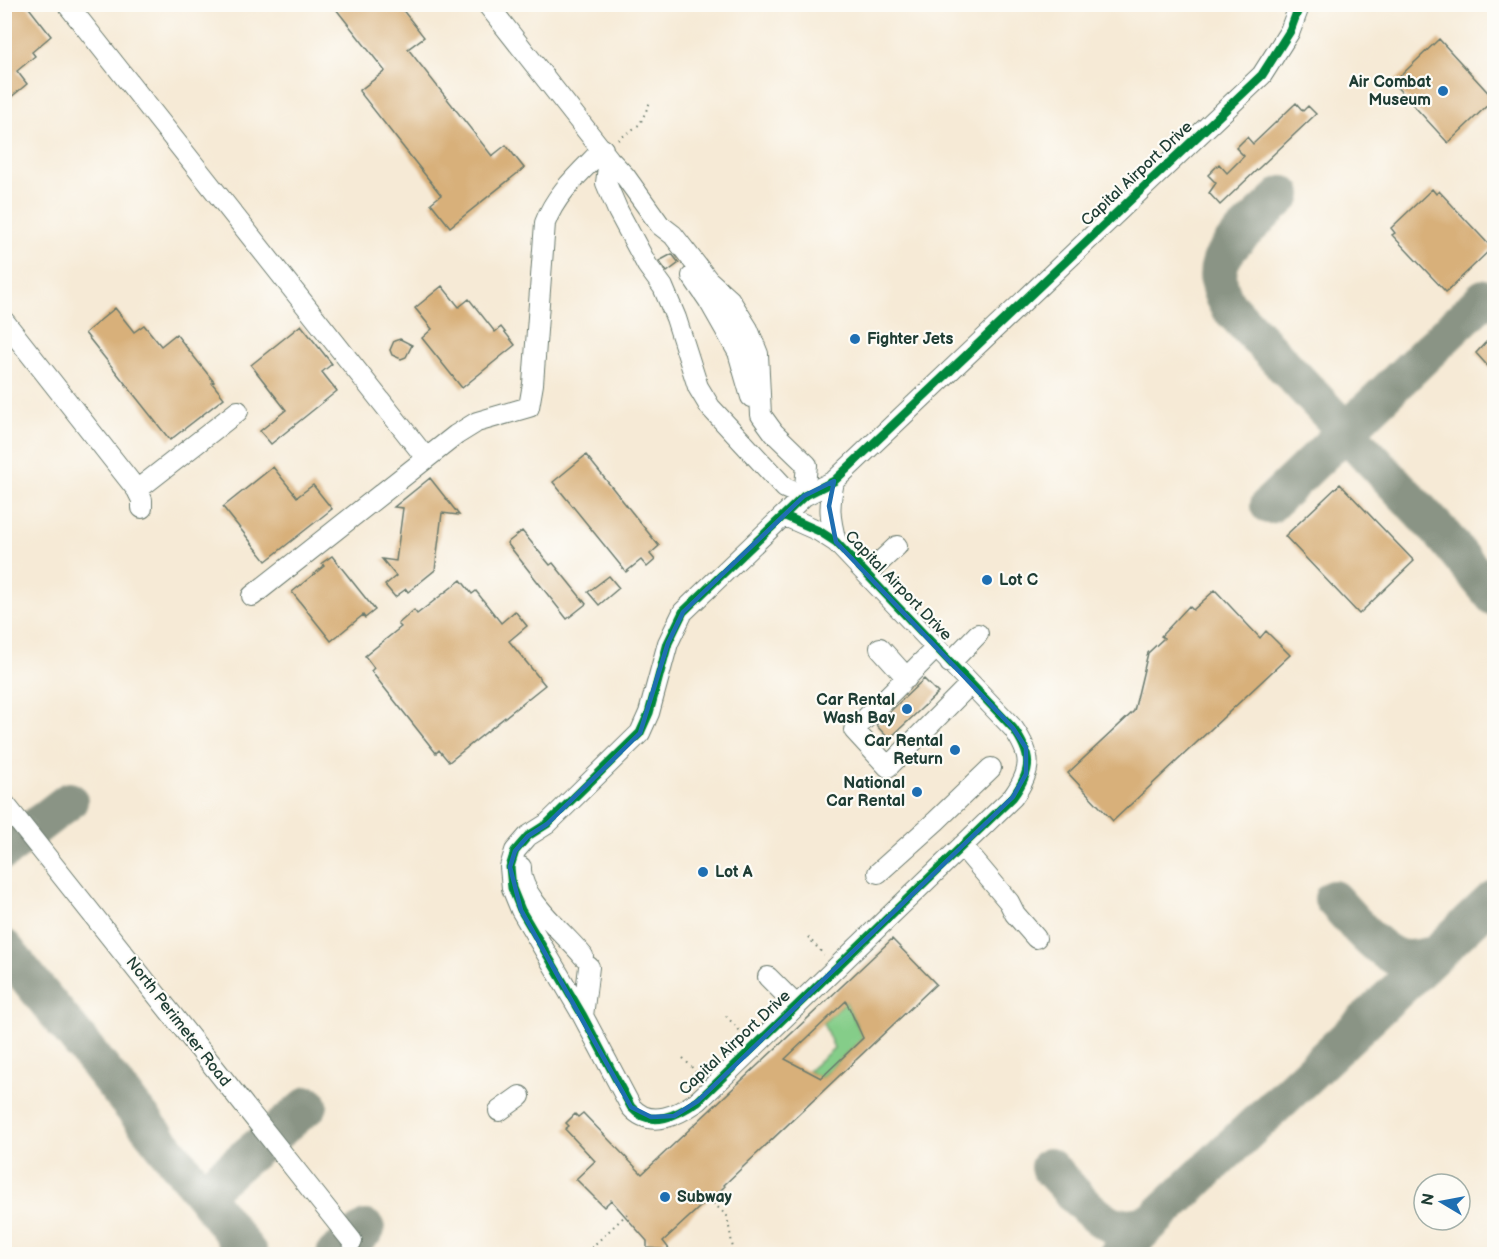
<svg xmlns="http://www.w3.org/2000/svg" width="1499" height="1259" font-family="'Balsamiq Sans',sans-serif">
	<style>
		.green { fill: #85cd89; stroke: #52855e; stroke-width: 1.5 }
		.lines { fill: none; stroke-linecap: round; stroke-linejoin: round }
		.taxiway { stroke: #8a9485; stroke-width: 38 }
		.building { fill: #d8b07a; fill-rule: evenodd }
		.minor-casing { stroke: #6a7a6d; stroke-width: 22 }
		.path { stroke: #6a7a6d; stroke-width: 2; stroke-dasharray: 1.5 4.5; stroke-linecap: butt }
		.minor { stroke: #fff; stroke-width: 20 }
		.cycleway-casing { stroke: #fdfcf7; stroke-width: 13 }
		.cycleway { stroke: #00873e; stroke-width: 9 }
		.marked { fill: none; stroke: #1f6fb2; stroke-width: 4.5; stroke-linejoin: round }
		.poi-dot { fill: #1f6fb2; stroke: #fdfcf7; stroke-width: 2 }
		.labels { text-anchor: middle; dominant-baseline: central; stroke-width: 4.5; stroke-linejoin: round; paint-order: stroke }
		.poi-label { font-size: 16px; font-weight: bold; fill: #1f3d34; stroke: #fdfcf7; text-anchor: end }
		.street-label { font-size: 16px; fill: #1f3d34; stroke: #fdfcf7 }
	</style>
	<rect width="100%" height="100%" fill="#fdfcf7"/>
	<filter id="ink" filterUnits="userSpaceOnUse"><feTurbulence type="fractalNoise" baseFrequency=".0167" numOctaves="2"/><feDisplacementMap in="SourceGraphic" scale="12" xChannelSelector="R" yChannelSelector="G"/><feConvolveMatrix kernelMatrix="1 2 1 2 8 2 1 2 1" color-interpolation-filters="sRGB"/></filter>
	<filter id="wash" filterUnits="userSpaceOnUse"><feTurbulence type="fractalNoise" baseFrequency=".008" numOctaves="4" result="noise"/><feDisplacementMap in="SourceGraphic" scale="24" xChannelSelector="R" yChannelSelector="G"/><feGaussianBlur stdDeviation="1.35" result="paint"/><feColorMatrix in="noise" values="0 0 0 0 0 0 0 0 0 0 0 0 0 0 0 0 0 1.4 0 .05"/><feComposite in="paint" operator="in"/></filter>
	<g filter="url(#wash)">
		<rect width="100%" height="100%" fill="#f6ead6"/>
		<path class="green" d="M846,1001L863,1038L821,1078L808,1071L834,1048L823,1023Z"/>
		<g class="lines">
			<path class="taxiway" d="M1283,195C1271,206 1260,217 1248,228C1222,252 1207,271 1228,306L1442,534L1494,597
				M1269,505L1484,298
				M4,851L69,801
				M1333,899C1351,918 1375,950 1399,958C1411,961 1425,957 1436,954
				M4,948L202,1193L249,1254
				M1049,1167C1066,1184 1089,1215 1111,1224C1125,1230 1140,1226 1153,1221
				M202,1193L309,1105
				M335,1254L366,1229
				M1118,1254L1494,899"/>
		</g>
		<g id="blocks">
			<path class="building" d="M11,4H26L51,36L32,52L35,56L17,71L27,84L4,103V10Z
				M332,4H398L424,37L408,49L492,156L506,145L524,168L450,227L431,203L441,195L359,91L385,71Z
				M1439,39L1494,99L1448,143L1393,83Z
				M1296,103L1303,111L1308,106L1316,114L1220,205L1209,193L1216,183L1208,175L1219,164L1227,173L1244,156L1236,148L1247,137L1253,144Z
				M1432,189L1436,194L1439,191L1492,248L1446,292L1392,235L1395,233L1391,228Z
				M672,254L679,263L667,272L659,261Z
				M442,286L459,307L469,299L495,332L501,327L515,345L462,388L422,338L432,329L415,308Z
				M115,308L134,332L144,325L161,346L176,334L214,382L212,383L224,398L170,440L85,333Z
				M301,325L332,364L322,372L337,391L271,444L260,431L286,410L251,365Z
				M400,339L412,345L406,357L401,359L392,355L390,350L394,341Z
				M1488,340L1494,347V373L1476,353Z
				M586,455L659,546L650,554L655,560L647,567L641,560L626,572L553,482Z
				M273,467L297,497L313,485L332,509L266,561L223,507Z
				M430,478L459,515L442,513L435,570L408,592L406,589L395,597L385,585L396,576L382,559L396,561L403,508L394,507Z
				M1340,484L1414,561L1359,614L1285,536Z
				M522,531L550,565L553,563L586,604L567,619L507,543Z
				M332,556L375,610L365,618L363,615L331,641L292,592L324,566L322,563Z
				M609,576L619,588L599,605L588,592Z
				M461,580L472,594L476,591L501,623L515,611L527,626L509,641L545,685L449,762L439,750L436,753L371,671L374,668L365,656L401,627L398,624L414,610L417,614Z
				M1215,590L1260,638L1266,631L1290,655L1113,821L1068,773L1134,711L1148,653L1164,638L1161,636L1189,606L1193,610Z
				M924,679L938,693L889,739L876,725Z
				M892,939L936,984L724,1185L725,1186L714,1197L712,1196L663,1241L670,1250L647,1248V1241L611,1200L604,1207L576,1179L595,1161L565,1129L569,1126L566,1123L575,1114L578,1117L583,1113L642,1174ZM846,1001L863,1038L821,1078L785,1059Z"/>
		</g>
	</g>
	<g filter="url(#ink)">
		<use href="#blocks" fill-opacity="0" stroke="#6a7a6d" stroke-width="1.5"/>
		<g class="lines">
			<g class="minor-casing">
				<path id="minor" d="M67,4L426,458
					M487,4L609,159L625,176L660,225L673,235L708,280L730,300L748,329L758,354L761,415L774,433L807,465L804,496
					M609,159L606,183L618,211L647,265L663,287L676,318L698,387L710,407L785,488L804,496
					M692,276L709,301L738,352L751,397
					M4,321L137,490L238,411
					M834,481C829,507 829,515 836,542
					M137,490L142,500V508
					M785,516L819,531L836,542L1013,728C1032,755 1033,769 1013,797L698,1101C679,1114 651,1130 631,1107L583,1016L521,910L512,888L510,867L515,851L528,836L547,824L640,733L649,713L668,643L683,612L804,496L834,481L1262,75L1290,31L1300,4
					M867,574L897,546
					M252,596L456,435L477,422L529,407L533,384L545,223C556,193 581,172 603,149
					M880,648L907,678
					M936,648L854,730L888,767L970,684
					M950,663L978,634
					M4,803L352,1241
					M962,846L1009,902L1015,914L1036,938
					M521,867C519,898 565,933 583,956
					M878,873L936,821L991,768
					M768,977L797,1006
					M583,1016L589,967
					M499,1111L520,1096"/>
			</g>
			<path class="path" d="M618,140L640,124L651,100
				M808,937L824,955
				M726,1016L742,1033
				M683,1058L700,1076
				M709,1199L727,1216L734,1254
				M592,1254V1247L627,1214"/>
			<use href="#minor" class="minor"/>
			<g class="cycleway-casing">
				<path id="cycleway" d="M785,516L819,531L836,542L1013,728C1032,755 1033,769 1013,797L698,1101C679,1114 651,1130 631,1107L583,1016L521,910L512,888L510,867L515,851L528,836L547,824L640,733L649,713L668,643L683,612L804,496L834,481L1262,75L1290,31L1300,4"/>
			</g>
			<use href="#cycleway" class="cycleway"/>
		</g>
	</g>
	<path class="marked" d="M834,481L829,506L836,542L1013,728L1026,748V774L1013,797L698,1101L674,1116L651,1117L631,1107L521,910L510,867L515,851L528,836L547,824L640,733L668,643L683,612L804,496Z"/>
	<g class="poi-dot">
		<circle cx="1443" cy="91" r="6"/>
		<circle cx="855" cy="339" r="6"/>
		<circle cx="987" cy="580" r="6"/>
		<circle cx="907" cy="709" r="6"/>
		<circle cx="955" cy="750" r="6"/>
		<circle cx="917" cy="792" r="6"/>
		<circle cx="703" cy="872" r="6"/>
		<circle cx="665" cy="1197" r="6"/>
	</g>
	<g class="labels">
		<g class="poi-label">
			<text x="1431" y="82">Air Combat<tspan x="1431" dy="18">Museum</tspan></text>
			<text x="867" y="339" text-anchor="start">Fighter Jets</text>
			<text x="999" y="580" text-anchor="start">Lot C</text>
			<text x="895" y="700">Car Rental<tspan x="895" dy="18">Wash Bay</tspan></text>
			<text x="943" y="741">Car Rental<tspan x="943" dy="18">Return</tspan></text>
			<text x="905" y="783">National<tspan x="905" dy="18">Car Rental</tspan></text>
			<text x="715" y="872" text-anchor="start">Lot A</text>
			<text x="677" y="1197" text-anchor="start">Subway</text>
		</g>
		<g class="street-label">
			<text transform="translate(1137 174) rotate(-43)">Capital Airport Drive</text>
			<text transform="translate(898 586) rotate(46)">Capital Airport Drive</text>
			<text transform="translate(178 1022) rotate(52)">North Perimeter Road</text>
			<text transform="translate(735 1043) rotate(-43)">Capital Airport Drive</text>
		</g>
	</g>
	<rect width="1499" height="1259" fill="none" stroke="#fdfcf7" stroke-width="24"/>
	<g transform="translate(1442 1202) rotate(280)"><circle r="28" fill="#fdfcf7" stroke="#a4b0a9" stroke-width="1.5"/>
	<path d="M0-4.5L10 22L0 15L-10 22Z" fill="#1f6fb2"/>
	<text y="-9" font-size="16" font-weight="bold" text-anchor="middle" fill="#1f3d34">N</text>
	</g>
</svg>
